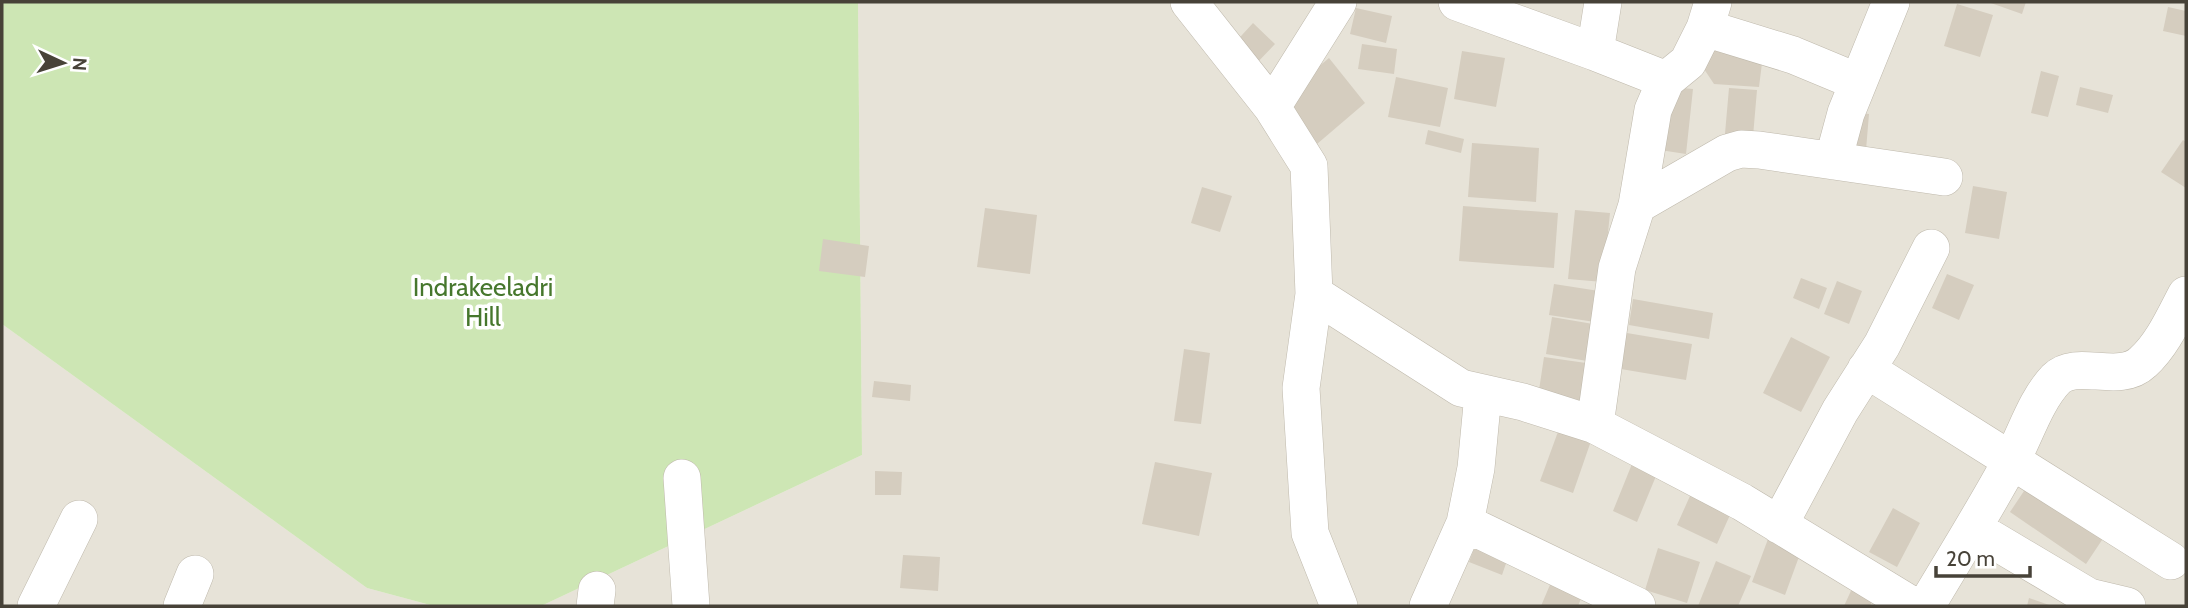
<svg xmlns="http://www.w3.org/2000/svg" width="2188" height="608" font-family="Cabin,sans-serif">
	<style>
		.residential { fill: #e7e3d8 }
		.green { fill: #cde6b4 }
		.building { fill: #d5cdbf }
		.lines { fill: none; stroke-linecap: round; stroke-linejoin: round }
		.minor-casing { stroke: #bfb9ac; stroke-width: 38 }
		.minor { stroke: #fff; stroke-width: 37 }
		.labels { text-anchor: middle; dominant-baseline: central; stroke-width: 7; stroke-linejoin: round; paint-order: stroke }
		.park-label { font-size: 26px; fill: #46772d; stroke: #fff }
	</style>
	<rect width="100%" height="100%" fill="#f4f1e9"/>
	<path class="residential" d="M858,2H2186V606H541L862,455Z
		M2,324L367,588L434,606H2Z"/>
	<path class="green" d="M2,2H858L862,455L541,606H434L367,588L2,324Z"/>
	<path class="building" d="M1988,2H2026L2022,14Z
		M1957,4L1993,15L1980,57L1944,46Z
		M2168,7L2186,11V36L2163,31Z
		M1356,8L1392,16L1386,43L1350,34Z
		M1253,23L1275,44L1252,68L1231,47Z
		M1709,31L1764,47L1759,87L1714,84L1698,60Z
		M1362,44L1397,49L1394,74L1358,69Z
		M1462,51L1505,58L1496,107L1454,99Z
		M1329,58L1365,103L1317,144L1280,99Z
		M2041,71L2059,76L2048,117L2031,113Z
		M1396,77L1448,88L1440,127L1388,117Z
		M2080,87L2113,95L2108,113L2076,105Z
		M1682,88L1693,89L1686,154L1660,150L1664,102Z
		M1729,88L1757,90L1752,148L1724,145Z
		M1840,111L1869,114L1865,162L1835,159Z
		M1428,130L1464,139L1461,153L1425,144Z
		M2183,140L2186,142V188L2161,172Z
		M1472,143L1539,148L1536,202L1468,197Z
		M1973,186L2007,192L1999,239L1965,233Z
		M1202,187L1232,196L1220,232L1191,223Z
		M1463,206L1558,213L1554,268L1459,261Z
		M985,208L1037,215L1030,274L977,267Z
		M1575,210L1610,213L1603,282L1568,279Z
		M823,239L869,246L865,277L819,271Z
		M1947,274L1974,285L1959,320L1932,308Z
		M1801,278L1827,288L1819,309L1793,298Z
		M1837,281L1862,291L1849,324L1824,314Z
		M1554,284L1599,291L1595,322L1549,315Z
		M1633,299L1713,313L1709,339L1629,325Z
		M1552,317L1599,325L1593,362L1546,354Z
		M1621,332L1692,344L1686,380L1615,368Z
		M1791,337L1830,357L1801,412L1763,393Z
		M1184,349L1210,353L1201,424L1174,421Z
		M1544,357L1593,364L1586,404L1538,397Z
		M874,381L911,385L910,401L872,397Z
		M1559,429L1591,441L1573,493L1540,481Z
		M1636,454L1661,464L1637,522L1613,511Z
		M1155,462L1212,473L1199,536L1142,524Z
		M875,471L902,472L901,495H875Z
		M2028,485L2104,537L2086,564L2010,512Z
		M1694,487L1734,506L1717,544L1677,525Z
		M1893,508L1920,523L1897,567L1869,552Z
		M1771,531L1804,543L1785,595L1752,582Z
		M1479,536L1511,549L1502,575L1469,562Z
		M1658,548L1700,562L1687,603L1645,590Z
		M903,555L940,557L938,591L900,588Z
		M1716,561L1751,576L1738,606H1698Z
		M1555,573L1586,586L1578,606H1541Z
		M1855,582L1877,592L1870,606H1844Z
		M2029,598L2052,606H2027Z"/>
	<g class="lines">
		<g class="minor-casing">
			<path id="minor" d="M1189,2L1272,107L1309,166L1314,294L1461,388L1523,402L1595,425L1742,502L1913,606
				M1457,2L1595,52
				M1603,2L1595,52L1666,80
				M1705,28L1793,55L1858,82
				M1272,107L1338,2
				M1833,161L1846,113L1891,2
				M1637,205L1727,153L1741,149L1759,150L1944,177
				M1314,294L1301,388L1310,533L1339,606
				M1866,369L2171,561
				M1595,425L1617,268L1637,205L1653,110L1666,80L1688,62L1705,28L1713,2
				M682,478L691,606
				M1465,523L1637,606
				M1779,525L1840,411L1882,345L1931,248
				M1973,528L2089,597L2127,606
				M36,606L79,519
				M182,606L195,574
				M595,606L597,590
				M1428,606L1465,523L1476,468L1483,394
				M1926,606C1954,559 1984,511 2010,463C2025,436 2035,401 2056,379C2077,358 2119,385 2143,362C2162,345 2174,318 2186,295"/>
		</g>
		<use href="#minor" class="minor"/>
	</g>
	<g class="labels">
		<g class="park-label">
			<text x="483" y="287">Indrakeeladri<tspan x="483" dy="30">Hill</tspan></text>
		</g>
	</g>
	<rect width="2188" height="608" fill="none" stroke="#474238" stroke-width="7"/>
	<g transform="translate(63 63) rotate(94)" stroke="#ffffff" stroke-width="5" paint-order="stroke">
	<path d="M0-5L12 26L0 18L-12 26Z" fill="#474238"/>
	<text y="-10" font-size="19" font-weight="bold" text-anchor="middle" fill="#474238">N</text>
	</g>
	<path d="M1936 566v10h94v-10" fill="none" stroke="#474238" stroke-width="3.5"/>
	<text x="1946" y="566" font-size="21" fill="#474238" stroke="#ffffff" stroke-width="5" paint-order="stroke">20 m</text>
</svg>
